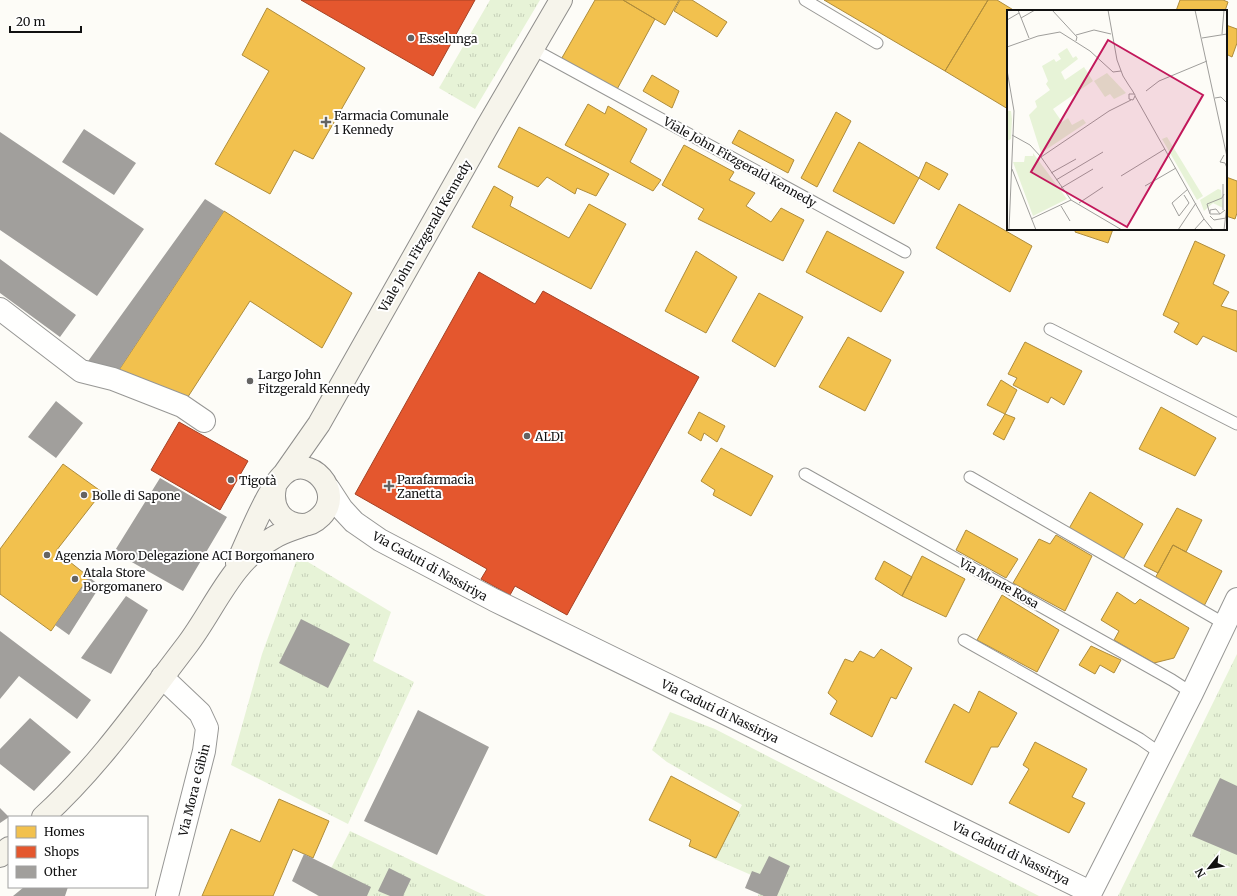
<svg xmlns="http://www.w3.org/2000/svg" width="1237" height="896" font-family="Merriweather,serif">
	<style>
		.grass { fill: url(#grass-tufts) }
		.homes { fill: #f2c14e; stroke: #ae8c3c }
		.shops { fill: #e4572e; stroke: #a54225 }
		.building { fill: #a19f9c }
		.lines { fill: none; stroke-linecap: round; stroke-linejoin: round }
		.lane-casing { stroke: #979795; stroke-width: 13 }
		.street-casing { stroke: #979795; stroke-width: 24 }
		.secondary-casing { stroke: #8e8d8b; stroke-width: 24 }
		.lane { stroke: #fffffe; stroke-width: 11 }
		.street { stroke: #fffffe; stroke-width: 22 }
		.secondary { stroke: #f6f4eb; stroke-width: 22 }
		.poi-dot { fill: #646362; stroke: #fff; stroke-width: 1.5 }
		.labels { text-anchor: middle; dominant-baseline: central; stroke-width: 4; stroke-linejoin: round; paint-order: stroke }
		.poi-label { font-size: 12px; fill: #111; stroke: #fff; text-anchor: start }
		.street-label { font-size: 12px; fill: #111; stroke: #fff }
		.inset-road { fill: none; stroke: #9f9e9b; stroke-width: 1 }
		.view { fill: #c2185b; fill-opacity: 0.15; stroke: #c2185b; stroke-width: 2 }
		.inset-edge { fill: none; stroke: #111; stroke-width: 2 }
	</style>
	<defs>
		<pattern id="grass-tufts" width="24" height="20" patternUnits="userSpaceOnUse"><rect width="24" height="20" fill="#e7f3d7"/><path d="M3 7l-1-3M5 7V3M7 7l1-3M15 17l-1-3M17 17v-4M19 17l1-3" fill="none" stroke="#c5cfb8"/></pattern>
	</defs>
	<rect width="100%" height="100%" fill="#fdfcf7"/>
	<path class="grass" d="M490,0H540L475,109L439,88Z
		M298,556L391,612L373,661L414,682L348,824L231,765L262,654Z
		M1237,654V896H1118Z
		M670,712L715,729L1039,896H758L765,881L712,858L742,805L667,762L652,750Z
		M350,831L486,896H317Z"/>
	<path class="homes" d="M595,0H623L655,19L615,93L559,63Z
		M623,0H679L665,25Z
		M680,0H692L727,22L717,37L674,11Z
		M824,0H988L945,71Z
		M988,0H997L1015,11H1008V109L945,71Z
		M1180,0H1223L1228,2L1225,11H1176Z
		M267,8L365,68L313,159L294,150L270,194L215,164L269,71L242,55Z
		M1226,25L1237,29V43L1232,57L1226,54Z
		M652,75L679,91L672,108L643,91Z
		M588,104L605,114L608,106L647,129L630,162L661,180L653,191L565,145Z
		M836,112L851,121L817,187L801,178Z
		M519,127L609,174L596,196L577,188L575,194L547,177L538,187L498,167Z
		M739,130L794,160L788,173L732,143Z
		M859,142L919,178L894,224L833,191Z
		M684,145L734,172L729,180L755,193L746,206L771,222L781,208L804,220L783,261L698,219L704,209L662,185Z
		M926,162L948,174L939,190L919,178Z
		M1226,177L1237,181V213L1235,219L1226,216Z
		M494,186L513,197L510,206L569,238L589,204L626,224L591,289L472,227Z
		M959,204L1032,246L1010,292L936,248Z
		M224,211L352,293L322,348L250,301L182,406L113,379Z
		M1076,229H1113L1108,243L1075,232Z
		M827,231L904,272L881,312L806,272Z
		M1195,241L1225,255L1213,284L1229,292L1221,306L1237,311V352L1203,336L1197,345L1174,332L1179,323L1163,315Z
		M696,251L737,277L706,333L665,311Z
		M759,293L803,317L775,367L732,341Z
		M848,337L891,360L865,411L819,387Z
		M1025,342L1082,371L1064,405L1051,397L1048,403L1013,385L1017,378L1008,374Z
		M1001,380L1017,390L1005,414L987,405Z
		M1161,407L1216,438L1195,476L1139,449Z
		M699,412L725,426L717,442L704,433L701,441L688,433Z
		M1005,414L1015,418L1004,440L993,434Z
		M721,448L773,476L751,516L713,495L715,490L701,481Z
		M63,464L102,492L56,551L89,577L51,631L0,594V549Z
		M1090,492L1143,524L1121,563L1067,532Z
		M1177,508L1202,520L1186,552L1173,545L1158,573L1144,566Z
		M966,530L1018,559L1006,578L956,550Z
		M1056,535L1092,556L1065,611L1013,583L1039,539L1050,544Z
		M1173,545L1222,571L1202,610L1153,582Z
		M922,556L965,579L946,617L902,596Z
		M884,561L912,577L902,596L875,579Z
		M1117,592L1135,604L1140,599L1189,628L1174,658L1154,663L1114,640L1119,631L1101,620Z
		M1002,595L1059,630L1037,672L977,640Z
		M1091,646L1121,660L1114,673L1100,665L1095,674L1079,665Z
		M881,649L912,668L896,699L891,697L872,737L830,714L837,701L828,693L845,659L853,662L860,651L874,658Z
		M979,691L1017,713L998,747H991L972,785L925,762L954,704L969,713Z
		M1035,742L1087,769L1072,797L1085,803L1069,833L1009,803L1029,769L1023,765Z
		M671,776L739,812L716,858L689,846L691,840L649,820Z
		M279,799L329,821L313,858L293,849L273,896H202L231,829L260,842Z"/>
	<path class="shops" d="M301,0H475L433,76Z
		M479,272L535,304L543,291L699,377L567,615L515,586L510,595L481,579L487,569L355,494Z
		M179,422L248,461L220,510L151,470Z"/>
	<path class="building" d="M84,129L136,163L114,195L62,162Z
		M0,132L144,229L97,296L0,230Z
		M205,199L224,211L113,379L81,371Z
		M0,259L76,315L60,337L0,293Z
		M56,401L83,423L56,458L28,437Z
		M160,478L227,517L183,591L114,552Z
		M89,577L100,586L69,635L55,625Z
		M126,596L148,610L111,674L81,658Z
		M301,619L350,644L328,688L279,663Z
		M0,631L91,700L77,719L19,676L0,699Z
		M418,710L489,747L437,855L364,821Z
		M30,718L71,752L34,791L0,764V749Z
		M1220,778L1237,786V855L1192,836Z
		M0,808L9,817L0,823Z
		M304,854L371,887L367,896H319L292,881Z
		M769,856L790,866L777,896H764L745,888L752,871L760,874Z
		M389,868L411,879L403,896H390L378,891Z
		M24,887H68L65,896H13Z"/>
	<g class="lines">
		<g class="lane-casing">
			<path id="lane" d="M805,0L877,43
				M533,49L905,252
				M1050,329L1237,424
				M805,474L1172,680L1192,693
				M970,477L1225,624
				M964,640L1140,739L1160,753"/>
		</g>
		<g class="street-casing">
			<path id="street" d="M0,309L81,371L113,379L182,406L204,421
				M329,489L342,509L354,522L380,540L494,600L1090,892
				M162,677L200,713L207,728L204,751L167,896
				M1089,896L1192,693L1237,599"/>
		</g>
		<g class="secondary-casing">
			<path id="secondary" d="M284,474L319,424L487,127L561,0
				M237,563C247,542 268,488 284,474C310,452 345,492 321,516C316,521 309,525 302,525C280,524 271,506 275,487
				M43,817C99,766 141,705 187,645C215,608 231,562 273,538C282,532 294,529 304,525
				M0,856L9,848"/>
		</g>
		<use href="#lane" class="lane"/>
		<use href="#street" class="street"/>
		<use href="#secondary" class="secondary"/>
	</g>
	<g class="poi-dot">
		<circle cx="411" cy="38" r="4"/>
		<path d="M324 116h4v4h4v4h-4v4h-4v-4h-4v-4h4z"/>
		<circle cx="250" cy="381" r="4"/>
		<circle cx="527" cy="436" r="4"/>
		<circle cx="231" cy="480" r="4"/>
		<path d="M387 480h4v4h4v4h-4v4h-4v-4h-4v-4h4z"/>
		<circle cx="84" cy="495" r="4"/>
		<circle cx="47" cy="555" r="4"/>
		<circle cx="75" cy="579" r="4"/>
	</g>
	<g class="labels">
		<g class="poi-label">
			<text x="419" y="38">Esselunga</text>
			<text x="334" y="115">Farmacia Comunale<tspan x="334" dy="14">1 Kennedy</tspan></text>
			<text x="258" y="374">Largo John<tspan x="258" dy="14">Fitzgerald Kennedy</tspan></text>
			<text x="535" y="436">ALDI</text>
			<text x="397" y="479">Parafarmacia<tspan x="397" dy="14">Zanetta</tspan></text>
			<text x="239" y="480">Tigotà</text>
			<text x="92" y="495">Bolle di Sapone</text>
			<text x="55" y="555">Agenzia Moro Delegazione ACI Borgomanero</text>
			<text x="83" y="572">Atala Store<tspan x="83" dy="14">Borgomanero</tspan></text>
		</g>
		<g class="street-label">
			<text transform="translate(740 162) rotate(29)">Viale John Fitzgerald Kennedy</text>
			<text transform="translate(425 236) rotate(-60)">Viale John Fitzgerald Kennedy</text>
			<text transform="translate(430 566) rotate(29)">Via Caduti di Nassiriya</text>
			<text transform="translate(999 583) rotate(29)">Via Monte Rosa</text>
			<text transform="translate(720 711) rotate(26)">Via Caduti di Nassiriya</text>
			<text transform="translate(194 790) rotate(-76)">Via Mora e Gibin</text>
			<text transform="translate(1011 853) rotate(26)">Via Caduti di Nassiriya</text>
		</g>
	</g>
	<g transform="translate(1007 10)">
		<rect width="220" height="220" fill="#fdfcf7"/>
		<path d="M60,38L66,48L69,46L71,49L54,62L58,70L77,57L86,71L46,99L55,112L61,108L65,115L76,109L79,113L34,143L22,105L30,97L28,91L43,80L39,74L41,71L35,56L47,49L49,52L54,49L51,44ZM100,63L119,83L107,89L103,84L98,87L87,71ZM0,101H4L5,109L4,129L0,131ZM160,127L196,186L190,190L155,129ZM26,143L60,189L26,206L6,152H17L18,146H26ZM211,179L214,180L216,198L206,193L197,201L193,190Z" fill="#e7f3d7"/>
		<path class="inset-road" d="M11,0L22,28M45,0L70,27L69,31M101,0L110,50L116,66L121,74L125,80L128,85V86L126,90L122,89V84H127M188,0L220,147M14,8L28,0M0,10L12,3M215,24L217,0M69,25L87,20L104,24M195,28L220,24M0,37L31,26L53,22L83,41L106,62L114,61M0,60L7,101L2,220M139,81L152,71L200,51M128,86L197,209L206,220M208,88L214,87L220,93M5,125L23,135L34,147L64,190L115,220M217,145L213,152L218,153L220,158M34,147L102,101L124,90M5,159L29,220M44,163L69,149M114,166L158,139M49,170L96,142M138,176L169,158M54,178L86,159M177,185L182,193L172,206L165,193L181,179M72,193L96,177M54,196L63,211M216,200V174M203,203V200L209,199L213,204M203,204L200,194L215,188L217,184M203,204H213L218,200M203,206L207,210L219,208M24,209L64,190M171,220L189,193M187,220L197,209M217,220L220,195"/>
		<path class="view" d="M101,30L196,85L120,217L24,162Z"/>
		<rect width="220" height="220" class="inset-edge"/>
	</g>
	<rect x="8" y="816" width="140" height="72" fill="#ffffff" stroke="#a0a0a0"/>
	<rect x="16" y="826" width="20" height="12" fill="#f2c14e" stroke="#a0a0a0"/>
	<text x="44" y="836" font-size="12" fill="#111111">Homes</text>
	<rect x="16" y="846" width="20" height="12" fill="#e4572e" stroke="#a0a0a0"/>
	<text x="44" y="856" font-size="12" fill="#111111">Shops</text>
	<rect x="16" y="866" width="20" height="12" fill="#a19f9c" stroke="#a0a0a0"/>
	<text x="44" y="876" font-size="12" fill="#111111">Other</text>
	<g transform="translate(1209 868) rotate(240)" stroke="#ffffff" stroke-width="3" paint-order="stroke">
	<path d="M0-3L7 15L0 10L-7 15Z" fill="#111111"/>
	<text y="-6" font-size="11" font-weight="bold" text-anchor="middle" fill="#111111">N</text>
	</g>
	<path d="M10 26v6h71v-6" fill="none" stroke="#111111" stroke-width="2"/>
	<text x="16" y="26" font-size="12" fill="#111111" stroke="#ffffff" stroke-width="3" paint-order="stroke">20 m</text>
</svg>
